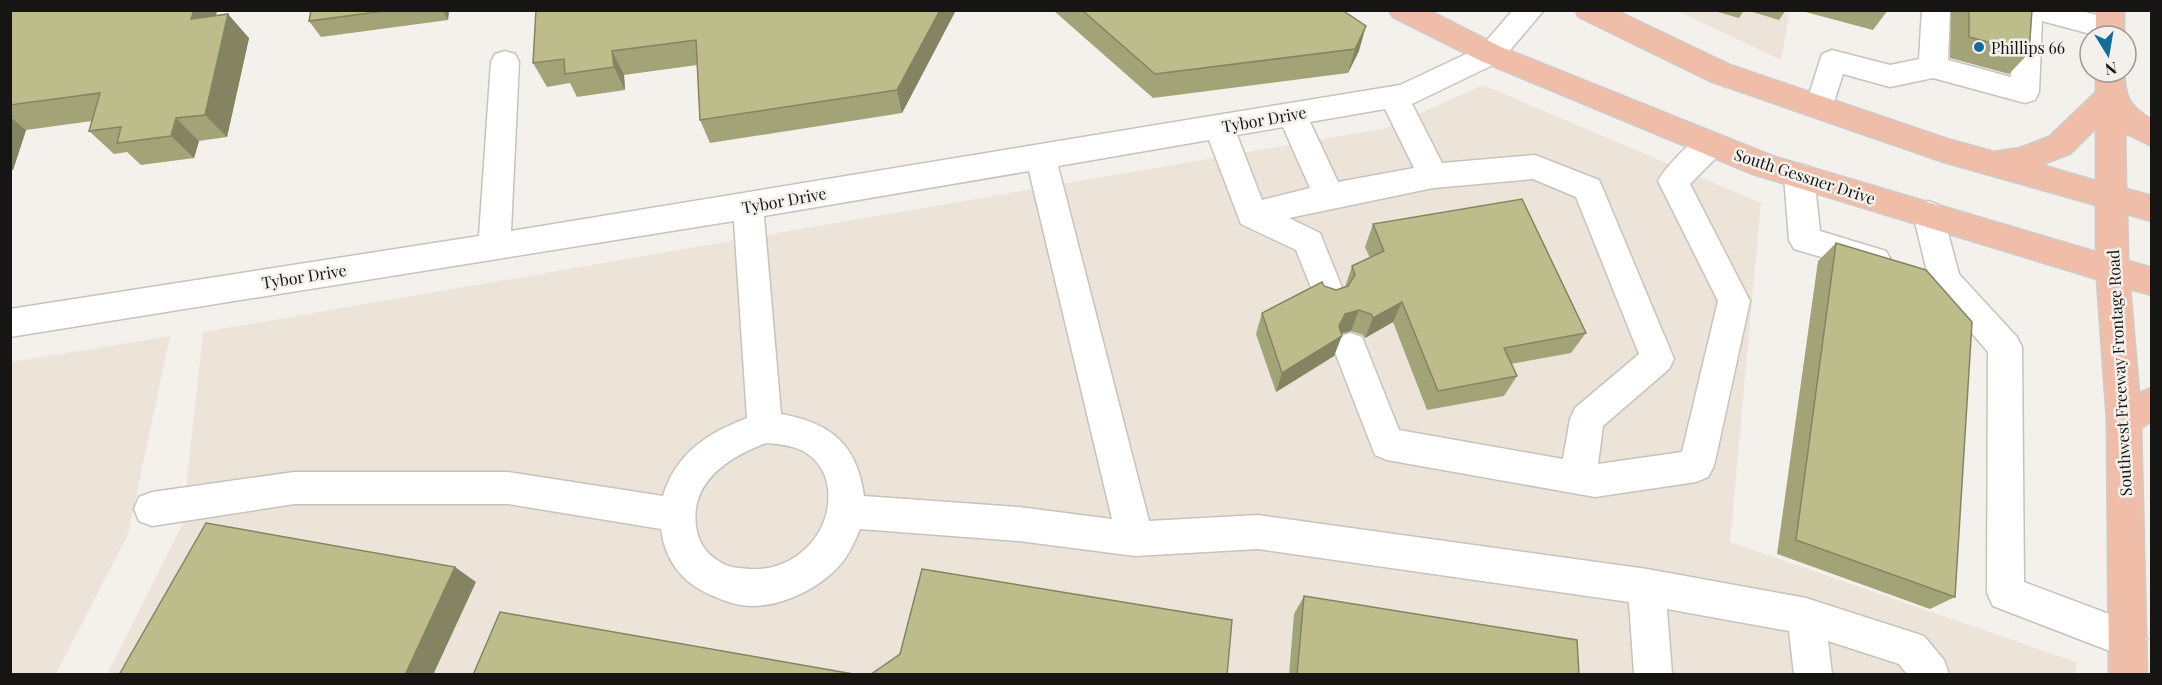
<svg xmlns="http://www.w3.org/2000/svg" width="2162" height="685" font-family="'Playfair Display',serif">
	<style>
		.built { fill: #ece4d8 }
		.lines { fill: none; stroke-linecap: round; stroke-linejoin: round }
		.minor-casing { stroke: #c6c3bd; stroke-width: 3 }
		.major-casing { stroke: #cccccb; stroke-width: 3 }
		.minor { fill: #fff; fill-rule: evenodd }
		.major { fill: #efbda8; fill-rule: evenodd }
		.wall { fill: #a3a378 }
		.shaded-wall { fill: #848462 }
		.building { fill: #bdbd8c; stroke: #848462; stroke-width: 1.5 }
		.poi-dot { fill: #0f6e9d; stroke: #f4f0eb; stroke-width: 2 }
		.labels { text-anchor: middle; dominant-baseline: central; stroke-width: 5; stroke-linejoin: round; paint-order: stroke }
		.poi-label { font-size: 16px; fill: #161513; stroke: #f4f0eb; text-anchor: start }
		.street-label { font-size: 16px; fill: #161513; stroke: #f4f0eb }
	</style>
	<rect width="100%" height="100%" fill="#f4f0eb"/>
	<path class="built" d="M1678,11H1790L1781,60Z
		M1483,85L1761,203L1730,542L2076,662V674H107L182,526L203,332L1387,128Z
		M170,336L128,534L56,674H11V362Z"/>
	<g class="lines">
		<g class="minor-casing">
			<path id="minor" d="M1513,10H1544L1501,61L1412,104L1442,163L1535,155L1599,180L1603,189L1674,359L1669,369L1603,426L1598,464L1682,452L1718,301L1658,181C1664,169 1690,141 1703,135C1710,132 1714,133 1722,136L1726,144L1722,152L1690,184L1750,301L1714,466L1708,477L1696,482L1595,497L1387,460L1375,455L1333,347L1338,337L1350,333L1362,337L1399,430L1563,459L1570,419L1575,408L1639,354L1576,197L1533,179L1433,188L1289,218L1320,233L1345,295L1340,305L1329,309L1318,305L1296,250L1241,224L1209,140L1058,166L1149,521L1258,515L1647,569L1806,598L1924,636L1944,660L1949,674H1907L1899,664L1828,641L1832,674H1794L1789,631L1667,609L1672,674H1634L1629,602L1258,549L1135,556L1019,541L860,529C855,541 849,555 840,565C816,592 768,614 732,603C725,601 718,598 711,595C682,583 665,560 661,529L508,504H294L152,526L139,521L134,509L139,497L152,492L294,472H508L663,496C676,453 708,433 747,418L734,221L10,337V309L479,236L491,62L495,54L505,51L515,54L519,62L511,231L1400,85L1481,47ZM1385,109L1414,168L1338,182L1310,122ZM1283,127L1310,188L1262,200L1237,135ZM1029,171L1112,519L1019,507L864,496C857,444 831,423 781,414L764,216ZM766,443C777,444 790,445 801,450C817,458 826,472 828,489C833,533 795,572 750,569C740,568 729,568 720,562C706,554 698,542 696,526C690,481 729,457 766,443Z
				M1922,10H1950L1948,60L2011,77L2015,10H2079L2120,22L2124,29L2120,36H2098L2042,21L2039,92L2035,100L2025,103L1933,78L1890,87L1843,74L1830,115L1820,118L1810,115L1805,107L1822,54L1832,50L1890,65L1919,59Z
				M1799,164L1810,167L1814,176L1820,231L1886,251L1891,260L1886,269L1875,273L1794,249L1789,240L1784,176L1788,167Z
				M1928,201L1939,205L1943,214L1959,274L2017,337L2022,347L2024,582L2141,626L2147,639L2141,652L2128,658L1993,606L1987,593L1988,352L1934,289L1929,280L1913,214L1917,205Z"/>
		</g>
		<g class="major-casing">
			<path id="major" d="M1389,10H1428L1501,47L1772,156L2096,252V205L1944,162L1710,81L1579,17L1575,10H1615L1730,65L1947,139L1994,152L2020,148L2049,137L2096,92V72H2124C2125,98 2129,106 2152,120V146L2125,133L2126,189L2152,196V221L2127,214L2128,261L2152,268V295L2130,289L2139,393L2152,388V421L2141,428L2147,674H2109L2107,420L2097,279L1753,174L1481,61L1393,17ZM2096,128V181L2041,165L2071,153Z
				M2096,10H2124V36H2096Z"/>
		</g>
		<use href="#minor" class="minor"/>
		<use href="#major" class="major"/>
	</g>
	<path class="wall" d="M10,10H217L216,16L249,38L227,137L199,141L194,158L141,165L127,152L114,154L89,131L92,121L26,130L13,170L10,171Z
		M311,10H449L448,20L321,37L309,21Z
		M536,10H956L902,113L710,143L700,120L697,65L624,75L625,90L577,97L570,83L547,87L533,63Z
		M1053,10H1342L1359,51L1348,73L1153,98Z
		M1711,10H1744L1739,18Z
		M1746,10H1786L1779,20Z
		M1798,10H1888L1873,30Z
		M1951,10H2032L2029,53L2009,74L1950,58Z
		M1373,224L1586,333L1571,353L1511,364L1517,376L1504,396L1427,410L1393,322L1365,338L1363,335L1351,331L1341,334L1334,356L1276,392L1256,334L1262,313L1324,286L1336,290L1345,287L1352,266L1370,258L1365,247Z
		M1836,243L1955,597L1930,609L1777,554L1818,261Z
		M1304,596L1579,675H1289L1294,614Z"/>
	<path class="shaded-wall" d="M194,10H217L215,20L191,19Z
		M442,10H449L448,20Z
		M940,10H956L902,113L897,90Z
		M228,14L249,38L227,137L205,115Z
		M1366,26L1359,51L1348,73L1355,49Z
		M612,51L624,75L625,90L614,67Z
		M10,117L26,130L13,170L10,168Z
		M176,118L199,141L194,158L171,136Z
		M1402,302L1393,322L1365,338L1373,318Z
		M1359,310L1351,331L1337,335L1342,336L1334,356L1276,392L1282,373L1339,326L1345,314Z
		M455,567L476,582L433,675H405Z"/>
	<path class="building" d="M10,10H194L191,19L228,14L205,115L176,118L171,136L117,143L121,127L89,131L100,93L10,105Z
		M311,10H392L309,21Z
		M536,10H940L897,90L700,120L696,40L612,51L614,67L565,74L564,59L533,63Z
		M1082,10H1342L1366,26L1355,49L1155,74Z
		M1969,10H2032L2029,53L1969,37Z
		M1522,199L1586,333L1504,348L1517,376L1438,391L1402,302L1373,318L1371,314L1359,310L1345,314L1339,326L1342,336L1282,373L1262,313L1322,282L1324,286L1336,290L1348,286L1355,275L1352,266L1384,251L1373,224Z
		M1836,243L1926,270L1972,322L1955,597L1796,540Z
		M206,523L455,567L405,675H119Z
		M922,569L1232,620L1227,675H870L900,654Z
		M1304,596L1577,640L1579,675H1297Z
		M500,612L859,675H473Z"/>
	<circle class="poi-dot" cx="1979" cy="47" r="6"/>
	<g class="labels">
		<g class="poi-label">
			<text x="1991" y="47">Phillips 66</text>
		</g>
		<g class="street-label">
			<text transform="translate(1264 119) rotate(-10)">Tybor Drive</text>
			<text transform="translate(1805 176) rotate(18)">South Gessner Drive</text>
			<text transform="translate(784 200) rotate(-10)">Tybor Drive</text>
			<text transform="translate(304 276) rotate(-9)">Tybor Drive</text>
			<text transform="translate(2119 373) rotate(-93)">Southwest Freeway Frontage Road</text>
		</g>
	</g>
	<rect width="2162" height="685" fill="none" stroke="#161513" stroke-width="24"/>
	<g transform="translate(2108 54) rotate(169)"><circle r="28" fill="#f4f0eb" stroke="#9b9895" stroke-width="1.5"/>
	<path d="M0-4.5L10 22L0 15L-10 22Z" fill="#0f6e9d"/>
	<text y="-9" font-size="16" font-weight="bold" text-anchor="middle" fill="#161513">N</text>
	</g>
</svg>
